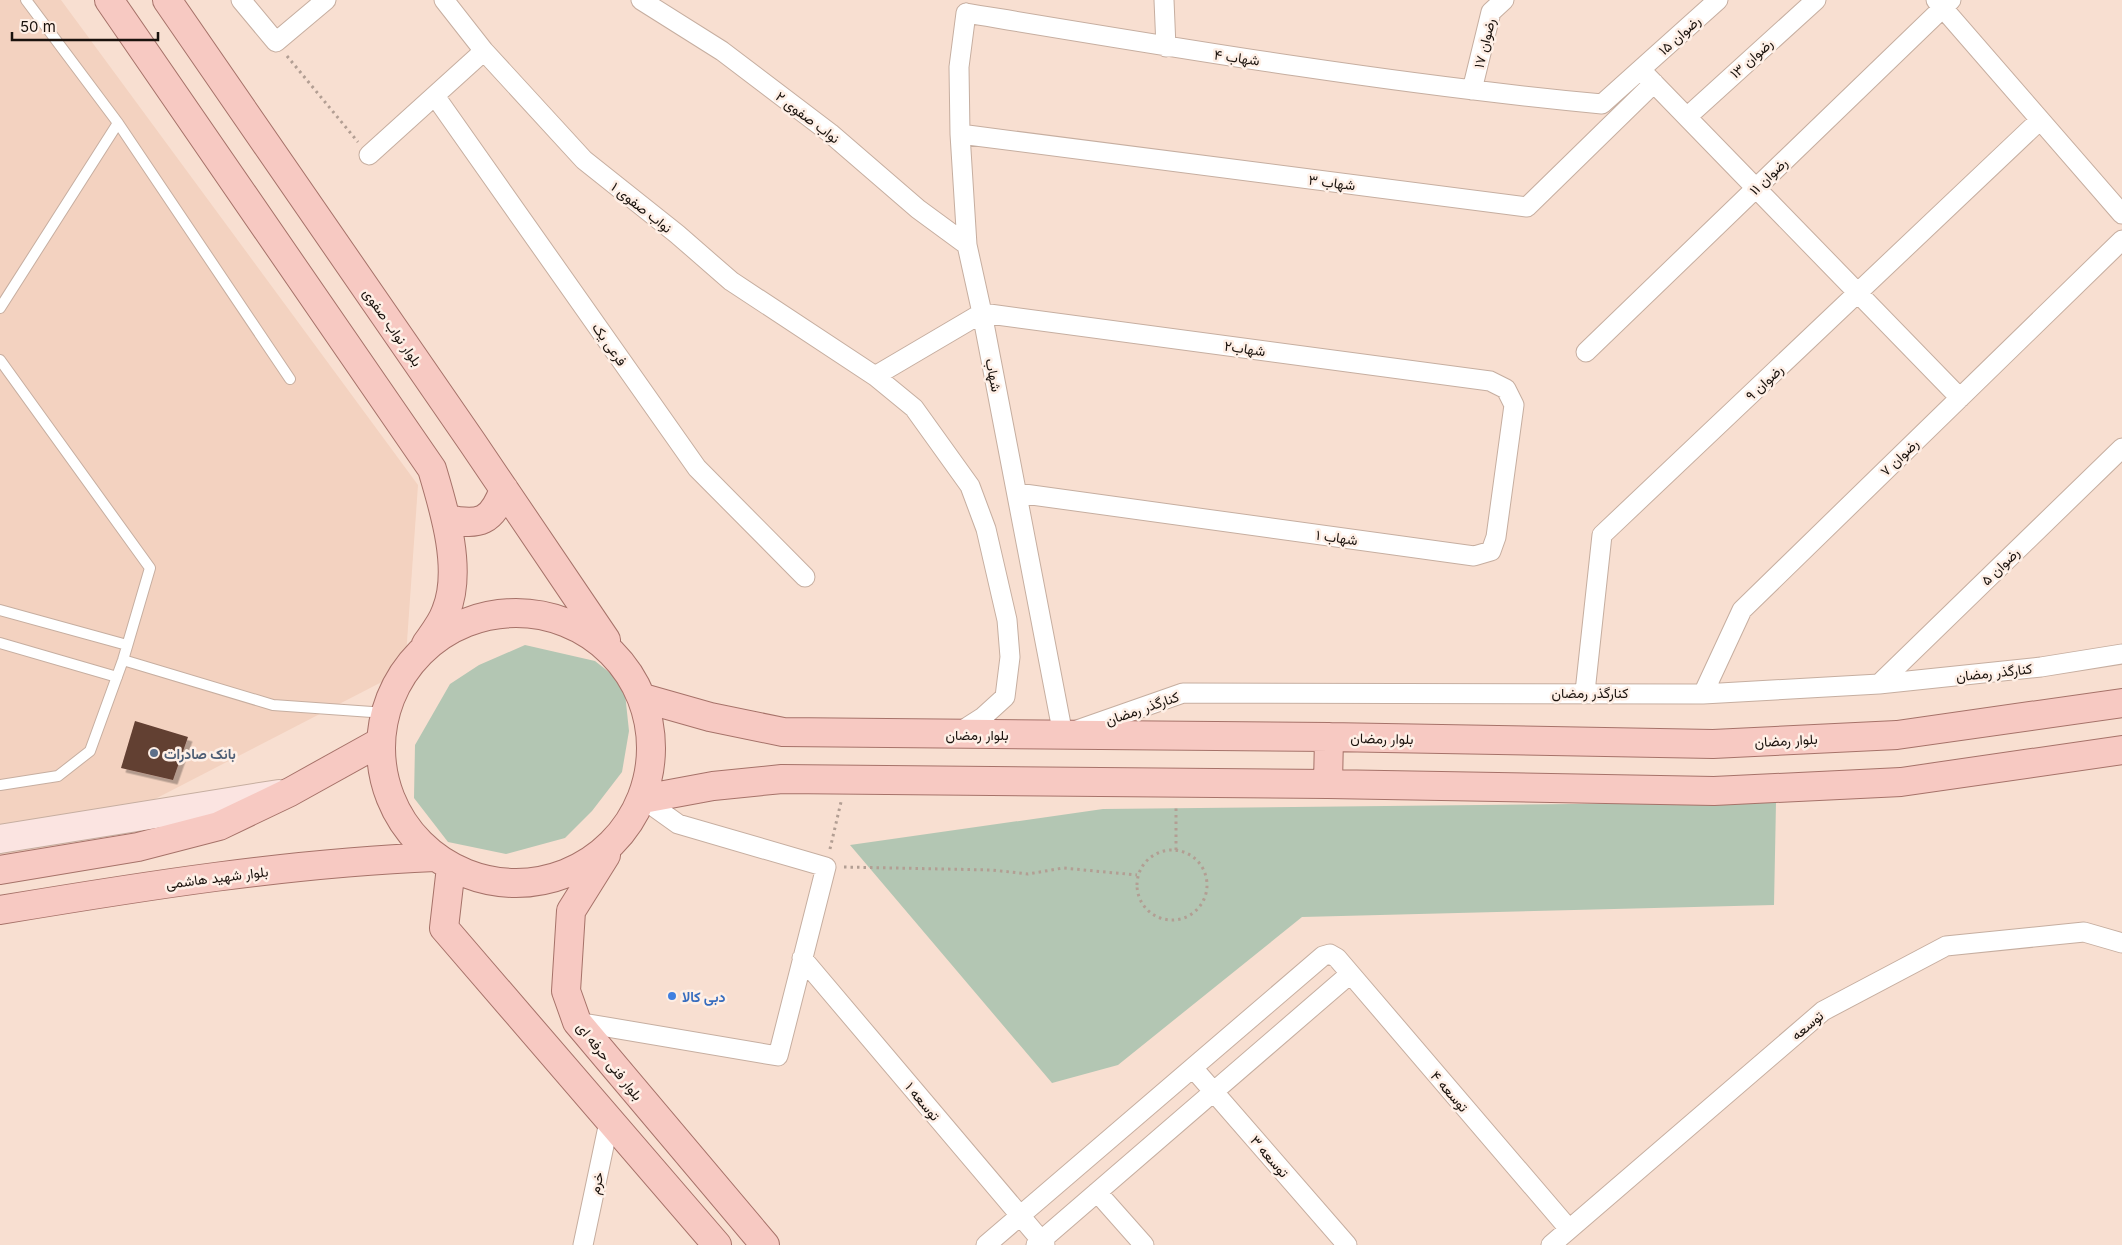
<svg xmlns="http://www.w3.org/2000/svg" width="2122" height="1245" font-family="Inter,Vazirmatn,sans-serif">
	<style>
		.built { fill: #f3d2c0 }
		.green { fill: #b3c6b3 }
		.building { fill: #623f33; filter: url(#shadow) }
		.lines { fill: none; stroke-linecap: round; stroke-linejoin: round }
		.lane-casing { stroke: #c6aea0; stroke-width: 12 }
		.street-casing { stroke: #c6aea0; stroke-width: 21 }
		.secondary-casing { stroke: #c6aea0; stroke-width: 30 }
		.primary-casing { stroke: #a67269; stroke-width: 30 }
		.path { stroke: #b29e93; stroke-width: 3; stroke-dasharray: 2.5 4; stroke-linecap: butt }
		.lane { stroke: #fff; stroke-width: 10 }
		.street { stroke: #fff; stroke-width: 19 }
		.secondary { stroke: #fbe4e1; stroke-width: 28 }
		.primary { stroke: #f7c9c2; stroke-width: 28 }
		.service-dot { fill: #5c6f8a; stroke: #feefe6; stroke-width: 2 }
		.shop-dot { fill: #3f7fe0; stroke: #feefe6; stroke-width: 2 }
		.labels { text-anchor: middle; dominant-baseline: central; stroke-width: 5; stroke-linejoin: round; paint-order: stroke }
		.street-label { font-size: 14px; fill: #1a120d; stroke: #feefe6 }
		.service-label { font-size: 14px; font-weight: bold; fill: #4e5e75; stroke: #feefe6; text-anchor: start }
		.shop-label { font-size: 14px; font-weight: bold; fill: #366cbe; stroke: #feefe6; text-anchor: start }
	</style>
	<defs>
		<filter id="shadow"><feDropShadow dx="4.5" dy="4.5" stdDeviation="0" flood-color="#0004"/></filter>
	</defs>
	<rect width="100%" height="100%" fill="#f8dfd1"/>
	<path class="built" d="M0,0H61L418,485L405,670L0,879Z"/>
	<path class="green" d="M525,645L595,661L624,684L629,731L622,772L592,811L565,838L506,854L448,842L414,798L415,745L450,684L479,665Z
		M1776,802L1774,905L1302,917L1118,1065L1052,1083L850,845L1103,809Z"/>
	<path class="building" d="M135,721L188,737L173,780L121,768Z"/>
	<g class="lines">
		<g class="lane-casing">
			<path id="lane" d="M26,0L118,123L290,379
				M0,308L118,123
				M0,360L150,568L123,660L90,751L58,776L0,785
				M0,610L127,645
				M0,643L117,677
				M123,660L273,705L386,713"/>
		</g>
		<g class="street-casing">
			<path id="street" d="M241,0L276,42L326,0
				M444,0L484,51L584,160L677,234L731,281L875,376L914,408L970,486L986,529L1007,620L1010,657L1005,697L983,717L958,733
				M641,0L722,51L830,133L918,209L967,245
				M1164,0L1166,47
				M1936,0L2122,214
				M966,13L959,67L960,134L967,245L982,313L1063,735L1183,693L1703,694L1879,684L2041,667L2122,654
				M966,13C1177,48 1389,84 1602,104L1718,0
				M1645,74L1960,398
				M1472,90L1491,12L1504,0
				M435,96L697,468L805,577
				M1687,117L1816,0
				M960,134L1527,207L1654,83
				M369,155L484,51
				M1586,352L1951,0
				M875,376L982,313L1490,381L1506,389L1514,405L1496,537L1491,551L1474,556L1017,493
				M1879,684L2122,448
				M1585,692L1602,535L2040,120
				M1703,694L1742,610L2122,240
				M802,958L1045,1245
				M577,1022L778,1056L826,867L678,824L643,799
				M1193,1068L1347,1245
				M1097,1192L1144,1245
				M583,1245L609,1122
				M986,1245L1323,956L1330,954L1337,958L1569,1229
				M1036,1245L1350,974
				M1551,1245L1823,1011L1946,946L2084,932L2122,943"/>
		</g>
		<g class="secondary-casing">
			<path id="secondary" d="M0,839L279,794"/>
		</g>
		<g class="primary-casing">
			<path id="primary" d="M109,0L432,469C444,509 463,570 446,611C442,623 433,634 426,644
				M167,0L472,442L606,640
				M447,519C480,526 492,522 504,489
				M381 748a135 135 0 1 1 270 0a135 135 0 1 1-270 0Z
				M643,698L710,717L783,732L1329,737L1713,744L1897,735L2122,703
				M1328,784L1329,737
				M643,799L713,786L782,779L1328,784L1714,791L1901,782L2122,750
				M606,855L571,911L566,991L577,1022L765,1245
				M451,867L444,928L717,1245
				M0,870L138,847L219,826L290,792L380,742
				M0,910C144,886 289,863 435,857"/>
		</g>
		<path class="path" d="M287,56L358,142
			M830,849L841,802
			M1137 885a35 35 0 1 1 70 0a35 35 0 1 1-70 0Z
			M1176,850V806
			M844,867L992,870L1028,874L1063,868L1137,875"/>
		<use href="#lane" class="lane"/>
		<use href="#street" class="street"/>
		<use href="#secondary" class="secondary"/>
		<use href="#primary" class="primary"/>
	</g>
	<circle class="service-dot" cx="154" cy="753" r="5"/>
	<circle class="shop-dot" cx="672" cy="996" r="5"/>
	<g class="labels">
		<g class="street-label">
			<text transform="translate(1679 35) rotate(-42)">رضوان ۱۵</text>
			<text transform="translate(1484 43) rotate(-76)">رضوان ۱۷</text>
			<text transform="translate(1237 57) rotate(8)">شهاب ۴</text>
			<text transform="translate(1751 58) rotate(-42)">رضوان ۱۳</text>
			<text transform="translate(808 117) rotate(37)">نواب صفوی ۲</text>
			<text transform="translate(1768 176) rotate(-44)">رضوان ۱۱</text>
			<text transform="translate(1332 182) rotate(7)">شهاب ۳</text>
			<text transform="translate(642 207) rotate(38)">نواب صفوی ۱</text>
			<text transform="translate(393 327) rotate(55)">بلوار نواب صفوی</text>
			<text transform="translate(610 344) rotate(55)">فرعی یک</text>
			<text transform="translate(1245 348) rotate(8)">شهاب۲</text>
			<text transform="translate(994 375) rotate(79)">شهاب</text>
			<text transform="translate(1764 382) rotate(-43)">رضوان ۹</text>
			<text transform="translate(1899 457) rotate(-44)">رضوان ۷</text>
			<text transform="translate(1337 537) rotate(8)">شهاب ۱</text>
			<text transform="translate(2000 566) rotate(-44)">رضوان ۵</text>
			<text transform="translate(1994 672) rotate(-6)">کنارگذر رمضان</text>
			<text x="1590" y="692">کنارگذر رمضان</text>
			<text transform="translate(1142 708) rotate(-19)">کنارگذر رمضان</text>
			<text x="977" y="734">بلوار رمضان</text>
			<text transform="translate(1382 738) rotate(1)">بلوار رمضان</text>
			<text transform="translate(1786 740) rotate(-3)">بلوار رمضان</text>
			<text transform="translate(217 877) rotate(-7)">بلوار شهید هاشمی</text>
			<text transform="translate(1807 1025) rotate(-40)">توسعه</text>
			<text transform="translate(610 1061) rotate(51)">بلوار فنی حرفه ای</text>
			<text transform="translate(1450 1091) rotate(49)">توسعه ۴</text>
			<text transform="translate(923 1101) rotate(50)">توسعه ۱</text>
			<text transform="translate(1270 1156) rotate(49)">توسعه ۳</text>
			<text transform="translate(596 1183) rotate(-78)">خرم</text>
		</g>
		<g class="service-label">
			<text x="164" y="753">بانک صادرات</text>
		</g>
		<g class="shop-label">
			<text x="682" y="996">دبی کالا</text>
		</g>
	</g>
	<path d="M12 32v8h146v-8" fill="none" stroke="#1a120d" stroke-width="2.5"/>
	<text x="20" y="32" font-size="15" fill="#1a120d" stroke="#feefe6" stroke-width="4" paint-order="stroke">50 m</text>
</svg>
